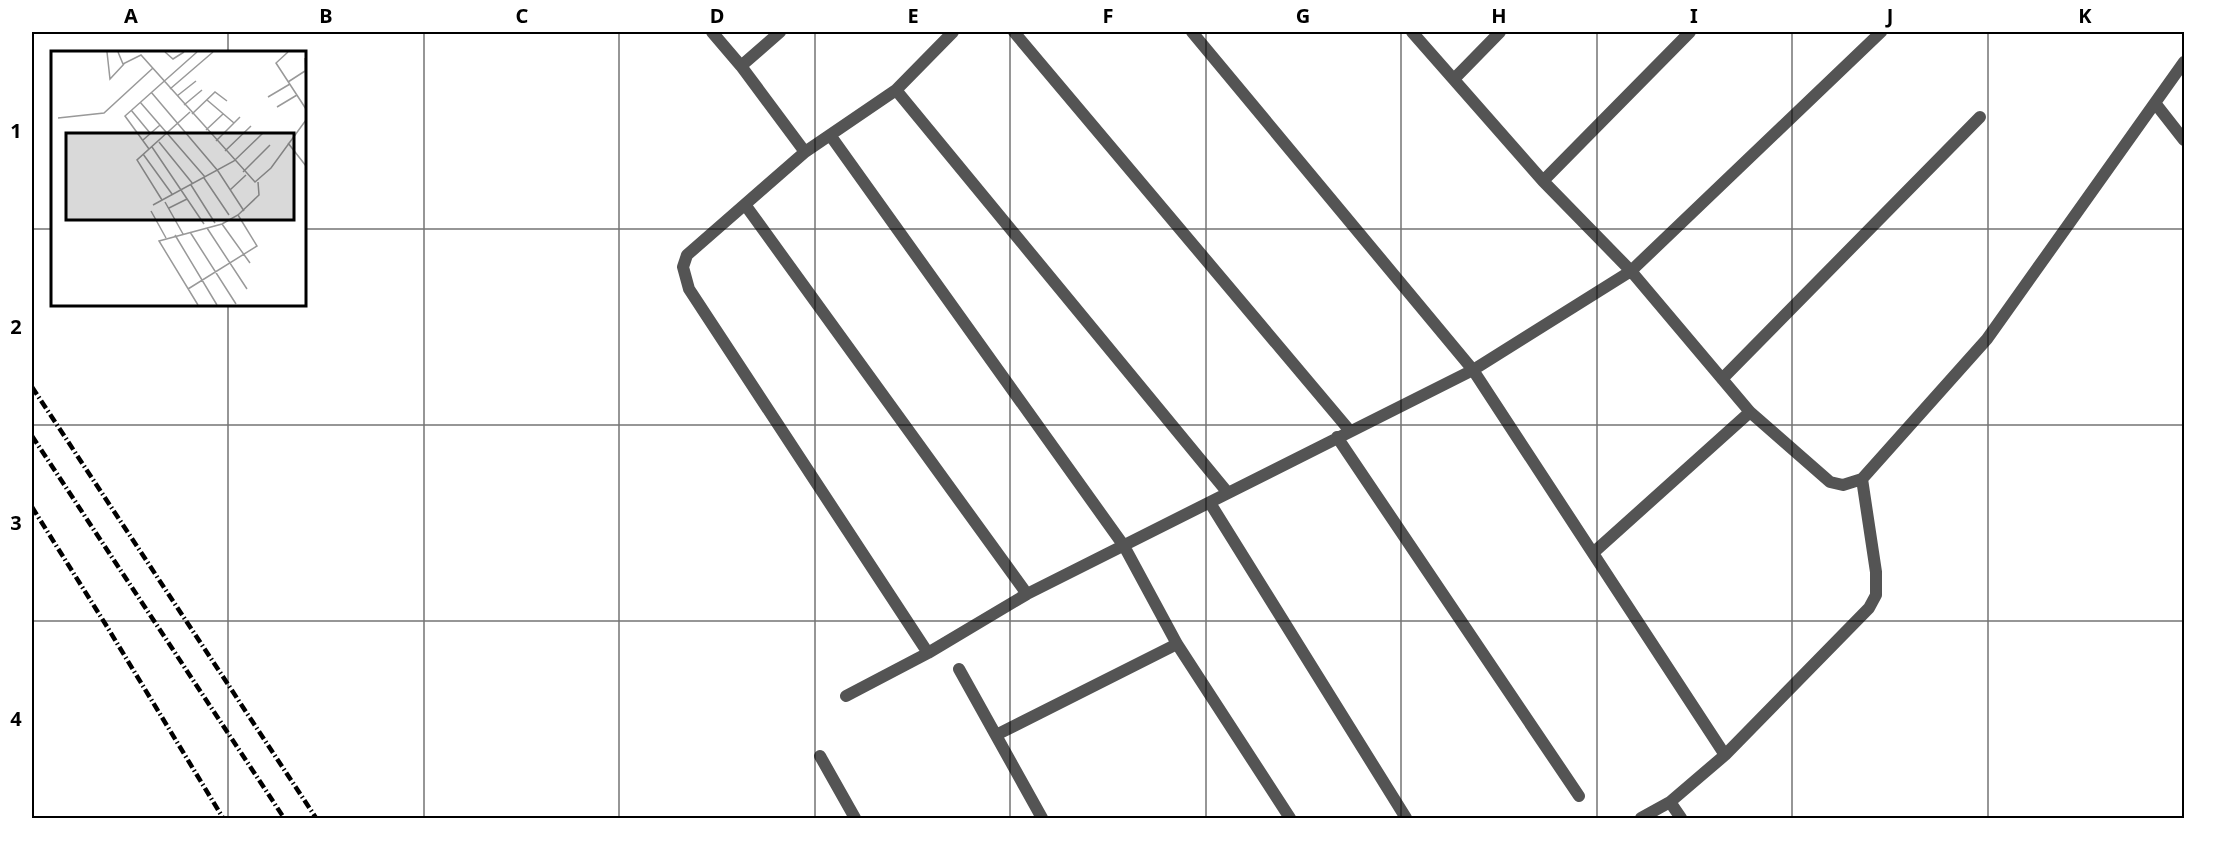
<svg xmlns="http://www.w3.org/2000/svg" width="2216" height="850" font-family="'Noto Sans',sans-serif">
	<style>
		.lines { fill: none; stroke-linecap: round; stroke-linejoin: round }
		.minor { stroke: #545454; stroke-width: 12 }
		.rail { stroke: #000; stroke-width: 4.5; stroke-dasharray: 9 3 1.5 3; stroke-linecap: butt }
		.grid { fill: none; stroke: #000; stroke-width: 1.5; stroke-opacity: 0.55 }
		.inset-road { fill: none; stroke: #999; stroke-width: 1.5 }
		.view { fill: #000; fill-opacity: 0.15; stroke: #000; stroke-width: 3 }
		.inset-edge { fill: none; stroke: #000; stroke-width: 3 }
		.neatline { fill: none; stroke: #000; stroke-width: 2 }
		.grid-label { font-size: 20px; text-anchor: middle; font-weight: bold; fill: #000 }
	</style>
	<rect width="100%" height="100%" fill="#fff"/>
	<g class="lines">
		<path class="minor" d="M712,32L741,66L805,152
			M1014,32L1350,431
			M1192,32L1473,370L1725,755
			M1412,32L1543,181L1631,271L1750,412L1830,482L1843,485L1862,479L1987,339L2184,62
			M741,66L780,32
			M1454,79L1500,32
			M896,90L1228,493
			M2155,103L2184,140
			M830,135L1124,546L1177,644L1290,818
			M1543,181L1690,32
			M746,206L1027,594
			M1722,379L1980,117
			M1337,437L1579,796
			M1210,503L1406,818
			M1593,553L1750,412
			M928,653L689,289L683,267L687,255L805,152L896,90L953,32
			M959,669L1042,818
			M846,696L928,653L1027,594L1473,370L1631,271L1881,32
			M996,735L1177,644
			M820,756L855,818
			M1670,802L1681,818
			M1641,818L1670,802L1725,755L1869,608L1876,595V572L1862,479"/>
		<path class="rail" d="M32,387L316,818
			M32,436L284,818
			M32,507L106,625L223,818"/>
	</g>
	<path class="grid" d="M228,32V52M424,32V818M619,32V818M815,32V818M1010,32V818M1206,32V818M1401,32V818M1597,32V818M1792,32V818M1988,32V818M32,229H52M304,229H2184M228,304V818M32,425H2184M32,621H2184"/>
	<g transform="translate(51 51)">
		<rect width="255" height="255" fill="#fff"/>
		<path class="inset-road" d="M56,1L59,28L73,13M67,1L72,13L90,4L204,131L220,117L255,69M114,1L122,8L133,1M237,1L225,12L255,58M254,7L255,36M237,31L254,20M119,38L162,1M100,41L167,120L193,160M126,45L145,30M217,46L239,33M156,49L183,72M89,51L154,126M133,54L151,39M226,56L246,44M80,59L99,82M141,63L164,41L176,50M7,67L53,62L102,17M155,79L172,63M92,89L109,74M165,90L189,66M108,91L142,133M237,92L255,115M101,96L153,173M98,98L74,65L146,1M174,100L200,75M92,103L121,143M192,121L219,94M153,127L178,164M140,134L164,172M179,139L195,124M111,149L86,109L139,61M114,151L132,183M102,154L183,110L212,82M118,157L136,148M100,160L115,187M171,173L199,212M156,177L196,238M139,181L185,253M124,184L166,254M137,238L206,195L187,164M147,254L108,190L171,173L187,164L208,144L207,131"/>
		<path class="view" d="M15,82H243V169H15Z"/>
		<rect width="255" height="255" class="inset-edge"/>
	</g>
	<rect width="2216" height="850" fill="none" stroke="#ffffff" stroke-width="66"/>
	<rect x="33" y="33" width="2150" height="784" class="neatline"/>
	<g class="grid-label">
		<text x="131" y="23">A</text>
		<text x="326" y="23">B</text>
		<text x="522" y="23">C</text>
		<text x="717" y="23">D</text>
		<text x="913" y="23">E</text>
		<text x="1108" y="23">F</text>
		<text x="1303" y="23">G</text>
		<text x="1499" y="23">H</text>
		<text x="1694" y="23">I</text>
		<text x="1890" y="23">J</text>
		<text x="2085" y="23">K</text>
		<text x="16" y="138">1</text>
		<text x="16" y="334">2</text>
		<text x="16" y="530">3</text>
		<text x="16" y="726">4</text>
	</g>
</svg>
